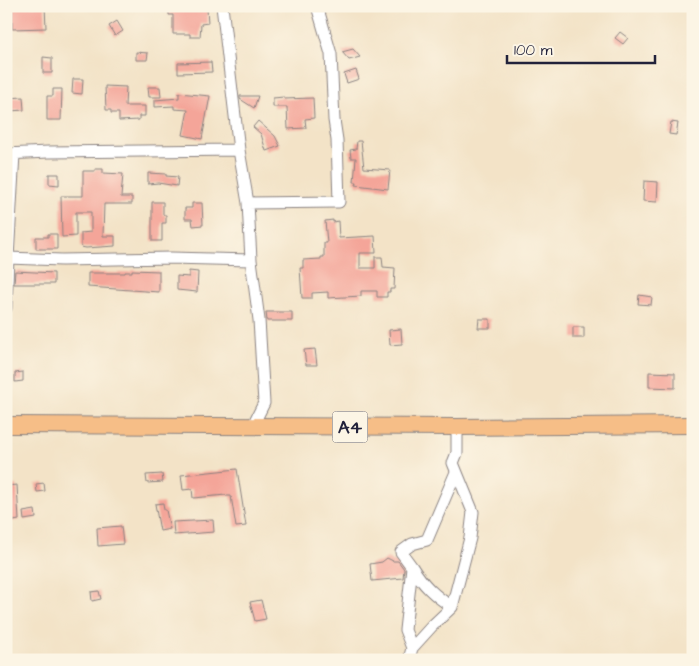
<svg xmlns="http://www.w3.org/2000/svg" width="699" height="666" font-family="'Architects Daughter',sans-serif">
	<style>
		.building { fill: #f4a599 }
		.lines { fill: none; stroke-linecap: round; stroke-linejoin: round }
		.minor-casing { stroke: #8a8281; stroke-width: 13 }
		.highway-casing { stroke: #8a8281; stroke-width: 18 }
		.minor { stroke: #fff; stroke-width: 11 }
		.highway { stroke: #f6be87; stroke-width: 16 }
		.labels { text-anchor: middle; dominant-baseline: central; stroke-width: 4; stroke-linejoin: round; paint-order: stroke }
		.shield { fill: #fcf5e5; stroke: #63616e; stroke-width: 1 }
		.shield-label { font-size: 18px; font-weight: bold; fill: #22223b }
	</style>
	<rect width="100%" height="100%" fill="#fcf5e5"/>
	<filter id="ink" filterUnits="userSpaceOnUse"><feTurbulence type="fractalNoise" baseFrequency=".02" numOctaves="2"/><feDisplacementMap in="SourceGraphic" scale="10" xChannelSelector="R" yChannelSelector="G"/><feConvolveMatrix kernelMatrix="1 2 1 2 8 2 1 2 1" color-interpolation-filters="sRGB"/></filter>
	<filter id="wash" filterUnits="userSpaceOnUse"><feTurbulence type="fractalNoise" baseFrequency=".0096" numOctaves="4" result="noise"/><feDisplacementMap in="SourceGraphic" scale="20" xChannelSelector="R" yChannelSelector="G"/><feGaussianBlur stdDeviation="1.12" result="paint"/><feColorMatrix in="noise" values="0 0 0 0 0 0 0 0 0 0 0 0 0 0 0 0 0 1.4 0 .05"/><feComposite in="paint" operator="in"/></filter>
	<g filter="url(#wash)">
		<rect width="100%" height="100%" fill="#f3e3c7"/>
		<g id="blocks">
			<path class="building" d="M12,6H45L46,28L12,29Z
				M169,6H187L188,10L207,9L208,23L201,24L200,37H190V34H173V15H169Z
				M117,21L123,31L115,36L109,26Z
				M620,32L628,38L623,44L615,38Z
				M353,49L360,57L349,60L342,52Z
				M136,52L148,53L147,60H136Z
				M43,57L52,58V73H43Z
				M211,62L212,72L178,73V63Z
				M356,70L359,79L347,83L344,74Z
				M73,79H83L82,94L72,93Z
				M105,86L126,87L125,106H145V116H139V120L119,121V113H111V110H106Z
				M148,87H160L161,97H149Z
				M53,89H62L61,120H47V96H53Z
				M179,93L210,96L202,139L183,135L188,110L174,109V106L155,107V100L179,98Z
				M240,96H258L254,108L240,99Z
				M23,97L24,110L10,111L8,98Z
				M284,97V99L313,98L314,118L305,119L306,128L288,129L287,107H273V98Z
				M258,121L275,136L280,146L266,151L261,134L253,127Z
				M671,122L678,123L676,135L669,134Z
				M357,141H361L364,168L390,170L388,189L356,185L357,182H354L356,158H351L350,150L356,149Z
				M95,169H103V173L123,174L121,197H132V204H104L103,236H115V246L86,248L81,247V233L91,232V212H76V236L62,237L61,196H83V171H95Z
				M148,173L166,174V176L178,177L177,186L158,183L148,184Z
				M49,174H59V185L49,184Z
				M644,181L658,182L657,202L643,201Z
				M152,202H163V215H166V223H162V241H152Z
				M192,203H202L203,225L193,226L192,219H185V208H192Z
				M333,220V222L338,221L339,238L375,236L376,253H360V268H375V257H382L383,267L395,268L394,289H390V292H387V297H377V291H361V296L328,298V292L312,293V298H302L300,268H303V260L321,259V257H324V243H327L325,221Z
				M48,234H57V249H36V237H48Z
				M132,270L159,271V292L88,287V273H125V272H132Z
				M15,271L54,273V284H14Z
				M189,271L198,272L197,292L177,290V276L189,277Z
				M639,295L652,297L651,305L638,304Z
				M266,312H292V321H267Z
				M479,319H490V328H478Z
				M573,327H584V338H573Z
				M401,329L402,344L390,345L389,330Z
				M315,349L317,365H306L304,350Z
				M23,372V381L15,382V373Z
				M649,372L675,373V388L649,387Z
				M237,469L246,526L236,527L231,496H226V495L193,498L192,489L183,490L181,475Z
				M162,474L163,482L147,483L146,475Z
				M44,483L45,491L37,492L36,484Z
				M17,485L19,520L8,522L6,486Z
				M163,503L164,510H166L170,529L160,531L155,504Z
				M35,510L36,518L24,520L23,512Z
				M213,520L214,532L174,535L173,522Z
				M121,526L123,544L98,546L97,528Z
				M387,558L393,561H398L404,569L403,578L372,581L370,564L382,562Z
				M99,591L101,599L92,601L91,592Z
				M261,600L266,619L255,621L250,602Z"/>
		</g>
	</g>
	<g filter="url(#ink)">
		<use href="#blocks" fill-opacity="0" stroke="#8a8281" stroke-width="1"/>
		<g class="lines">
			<g class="minor-casing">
				<path id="minor" d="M222,6L239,150L248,203L251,260L259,320L264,403L252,427
					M6,154L48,152L239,150
					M248,203L339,202L337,140L334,120L331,54L317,6
					M8,258L14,154
					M6,308L8,258L62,260L171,258L251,260
					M412,567C423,585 435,596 452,607L470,538L473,512L453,463L457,453V427
					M412,648L432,626L452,607
					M409,660L412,648L405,630L412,567L401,552L412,544L427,540L456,472"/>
			</g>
			<g class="highway-casing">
				<path id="highway" d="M6,425L457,427L693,425"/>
			</g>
			<use href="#minor" class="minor"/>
			<use href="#highway" class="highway"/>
		</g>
	</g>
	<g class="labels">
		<rect class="shield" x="332.5" y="411.5" width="35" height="31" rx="4"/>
		<g class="shield-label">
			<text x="350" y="427">A4</text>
		</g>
	</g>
	<rect width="699" height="666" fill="none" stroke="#fcf5e5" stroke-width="25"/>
	<path d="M507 55v8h148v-8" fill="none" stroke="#22223b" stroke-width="2.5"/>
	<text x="514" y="55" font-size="15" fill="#22223b" stroke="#fcf5e5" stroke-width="4" paint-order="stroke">100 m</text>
</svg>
